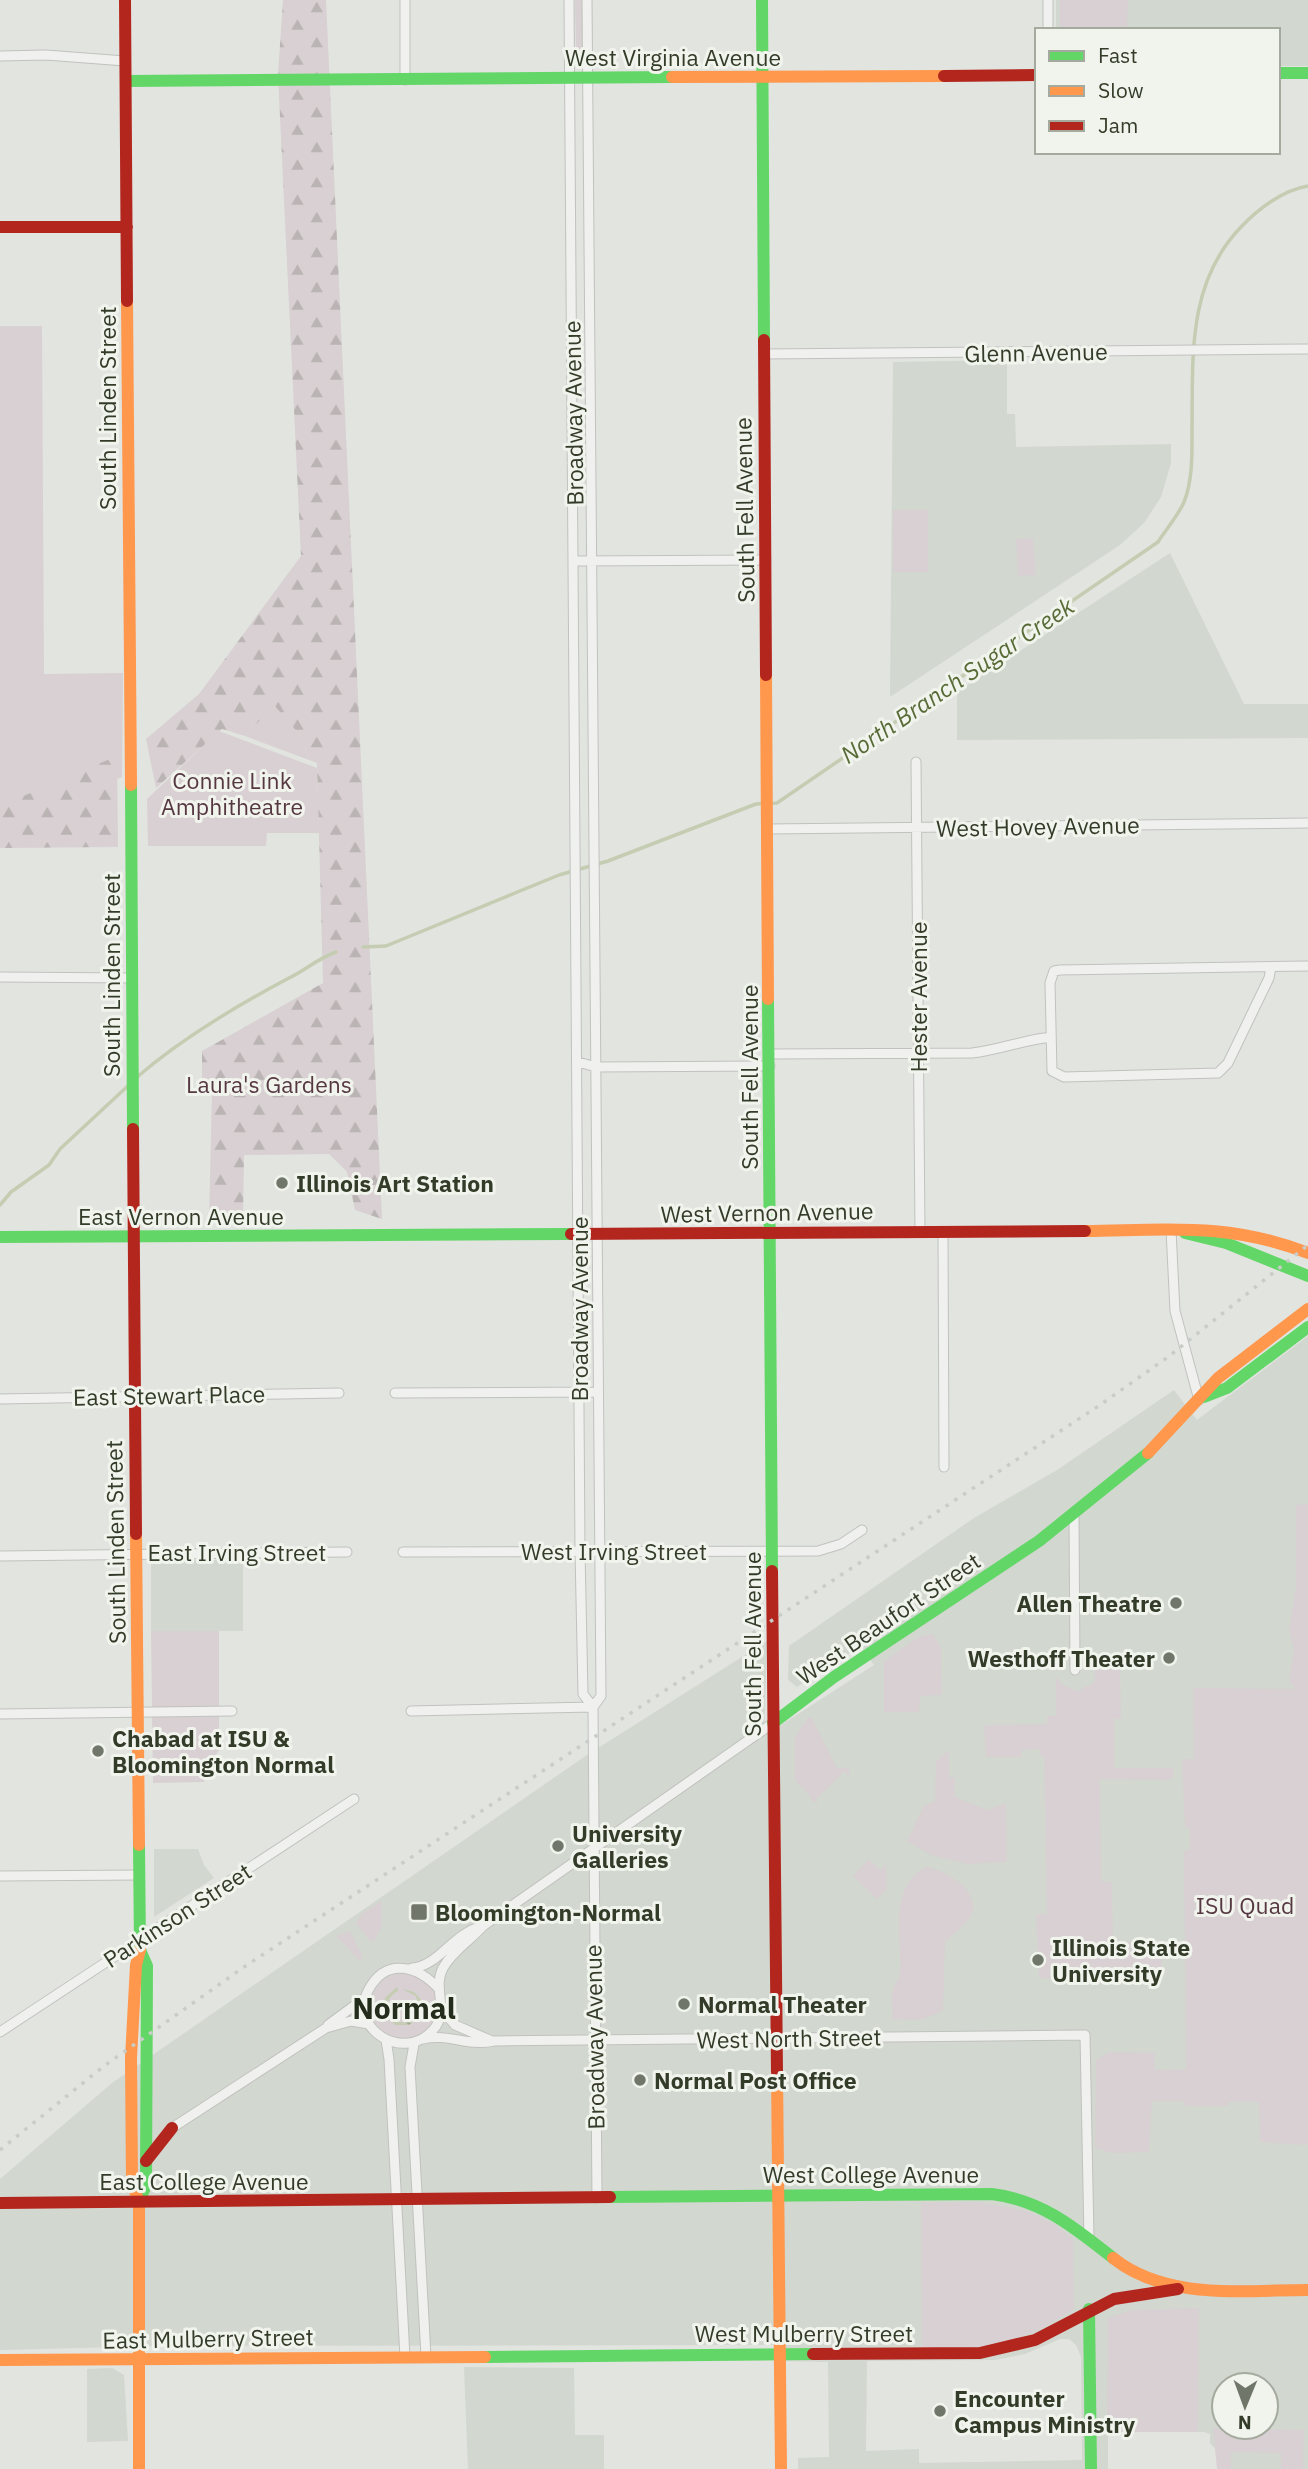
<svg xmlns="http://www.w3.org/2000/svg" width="1308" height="2469" font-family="'IBM Plex Sans',sans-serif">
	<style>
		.built { fill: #d2d7cf; fill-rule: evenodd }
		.green { fill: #d8d0d2 }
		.forest { fill: url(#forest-firs) }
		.water { fill: url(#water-waves) }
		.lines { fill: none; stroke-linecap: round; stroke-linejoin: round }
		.stream { stroke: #c4cdb1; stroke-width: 3.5 }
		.street-casing { stroke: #c0c2be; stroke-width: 11 }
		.street { stroke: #f0f1ef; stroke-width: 9 }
		.fast { stroke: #63d668; stroke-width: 12 }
		.slow { stroke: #ff974d; stroke-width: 12 }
		.jam { stroke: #b3261e; stroke-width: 12 }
		.rail { stroke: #caccc8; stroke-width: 3.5; stroke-dasharray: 3.5 7; stroke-linecap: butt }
		.poi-dot { fill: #707669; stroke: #f1f4ed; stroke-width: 2.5 }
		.labels { text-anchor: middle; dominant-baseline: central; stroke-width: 6; stroke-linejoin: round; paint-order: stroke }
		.street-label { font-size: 23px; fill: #333b29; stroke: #f1f4ed }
		.park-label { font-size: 23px; fill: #563843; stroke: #f1f4ed }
		.poi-label { font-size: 23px; font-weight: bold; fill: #333b29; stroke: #f1f4ed; text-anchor: start }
		.water-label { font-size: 24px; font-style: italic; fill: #586b37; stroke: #f1f4ed }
		.district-label { font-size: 30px; font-weight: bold; fill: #242c1b; stroke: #f1f4ed }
	</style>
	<defs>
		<pattern id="forest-firs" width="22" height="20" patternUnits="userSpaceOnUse" patternTransform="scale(1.75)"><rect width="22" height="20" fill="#d8d0d2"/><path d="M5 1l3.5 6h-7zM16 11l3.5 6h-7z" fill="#bab4b4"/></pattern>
		<pattern id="water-waves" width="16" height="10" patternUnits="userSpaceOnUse" patternTransform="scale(1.75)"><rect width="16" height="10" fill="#c4cdb1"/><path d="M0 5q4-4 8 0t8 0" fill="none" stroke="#a0a890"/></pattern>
	</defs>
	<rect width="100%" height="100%" fill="#e2e4e0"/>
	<path class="built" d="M1056,0H1308V66H1278V30H1056Z
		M1007,360V414H1015L1016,447L1171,444V463L1161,497L1144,523L1120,545L890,697L893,362Z
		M1170,553L1244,704H1308V738L957,740V692Z
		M1308,1336V2469H1217V2451L1210,2443V2434L1204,2432H1108V2469H798V2458L829,2457L828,2362L776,2361L775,2345L159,2346L0,2350V2179L112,2083L587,1755L767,1641L764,1736L874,1665L861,1646L797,1687L788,1680L789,1646L974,1518L1057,1470L1174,1390L1197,1420ZM1060,2339H1069L1076,2345L1081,2357L1082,2460L919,2463V2449L866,2451L867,2361L995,2360L1025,2354ZM1224,2385H1266V2427H1224Z
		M155,1560H243V1631H151V1562Z
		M154,1849H198L204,1865L214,1878L154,1917Z
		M464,2367L574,2368L575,2435H604V2469H468Z
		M112,2368L124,2375L128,2441L87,2442V2369Z"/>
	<path class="green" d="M575,0H585L584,62L581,63L576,58Z
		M1060,0H1128L1127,30H1060Z
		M0,326H42L44,674L123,673L122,777L28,814L0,820Z
		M893,510H928V572H893Z
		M1033,538L1036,575L1018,576L1016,539Z
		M274,704L300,735L309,760L245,736Z
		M219,731L317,768L319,833H267L266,846H148L147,799Z
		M1308,1504V2145L1260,2142L1259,2102H1229L1228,2106H1185L1184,2101H1152L1149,2152L1111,2153L1095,2148L1096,2060L1109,2052L1155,2053V2070L1186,2069L1184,1851L1190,1850V1828H1185L1182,1759H1194L1193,1688L1295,1689L1289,1680L1294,1650L1289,1630L1296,1587V1505Z
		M151,1631H219V1728L212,1733V1744L220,1749L206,1769L204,1782L153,1783Z
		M933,1634L941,1648L942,1695L920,1696L919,1712H884V1661L919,1637Z
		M1095,1658H1120L1121,1719H1114V1768H1173V1777L1168,1780L1100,1779L1101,1881L1112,1882L1113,1942L1161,1941L1162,1979L1039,1978L1036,1914H1047L1044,1757L1041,1756L1040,1749L1022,1750L1021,1757H986L984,1725L1047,1724V1716H1056V1677L1064,1686L1078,1691L1095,1682Z
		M808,1717L812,1718L837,1768H849V1777L845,1771L816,1799L818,1804L810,1799L811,1797L795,1780V1737Z
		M949,1750V1777L955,1778V1797L987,1810L1006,1803L1007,1862L967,1864L931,1855L907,1841L923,1807L935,1801L936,1761Z
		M869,1859L880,1870L886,1864L887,1889L877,1899L853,1876Z
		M926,1867C946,1870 986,1893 969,1919C963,1927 952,1935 945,1942L943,2011L921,2020L892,2019C893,2010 890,1996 894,1987C896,1981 900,1979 900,1972C902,1936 888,1886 926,1867Z
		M382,1901V1926L374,1941L369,1940L356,1923L362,1913Z
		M350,1931L363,1957L360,1961L336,1936Z
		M371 2006a33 33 0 1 1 66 0a33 33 0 1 1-66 0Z
		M978,2202L1027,2211L1055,2225L1073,2239L1074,2309L1041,2329L995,2347L922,2350L921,2203Z
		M1199,2308L1198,2432H1107L1108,2318L1132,2310Z
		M1213,2428L1304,2430L1303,2469H1281V2453L1231,2452V2469H1217Z"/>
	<path class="forest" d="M283,0H326L382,1219L355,1210L347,1172L329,1154L244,1155L243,1218L209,1222L212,1091L202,1090V1051L323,983L317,763L309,760L300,735L274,705L245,736L222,729L156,788L146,739L199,694L301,556L278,75Z
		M117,756L118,847L0,848V806Z"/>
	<path class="water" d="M397,1987L398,1991C378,2001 388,2027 410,2022L420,2012L416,1996L402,1989L414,1992L422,2001L421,2015L409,2025H395L384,2011L385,1998Z"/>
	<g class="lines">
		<path class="stream" d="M363,947L386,946L559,875L608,861L756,804L777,803L1158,542C1166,529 1178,516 1184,502C1193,480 1192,451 1192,428C1193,356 1187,283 1241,227C1258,209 1283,190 1308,186
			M136,1078C182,1038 236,1006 289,978C307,969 317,959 336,952
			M0,1205L11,1192L49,1165L60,1149L131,1083"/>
		<g class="street-casing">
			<path id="street" d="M405,0V80
				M569,0L580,1551L583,1694L593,1707
				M587,0L601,1696L593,1707L597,2198
				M1048,0V30
				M0,56L46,55L125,61
				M764,354L1308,349
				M574,561L766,560
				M916,762L920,1232
				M768,829L1308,823
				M1271,967L1269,978L1228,1063L1218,1073L1064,1077L1052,1071L1050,983L1054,971L1060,970L1308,966
				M0,977L132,978
				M770,1054L972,1053C999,1050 1023,1040 1051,1037
				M578,1062L596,1067L770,1066
				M1171,1230L1175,1311L1199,1400
				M943,1232L944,1467
				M395,1393L598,1392
				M0,1399L339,1393
				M1074,1515L1075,1670
				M403,1552L818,1551L841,1544L862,1530
				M0,1556L347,1552
				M411,1711L593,1707
				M0,1714L232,1711
				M0,1876L139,1875
				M412,1968C439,1966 452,1934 482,1926
				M439,1989C419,1967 387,1956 369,1989C347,2029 404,2063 433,2030C450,2012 432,1988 443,1968C452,1951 471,1940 483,1926L773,1723
				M441,2009L455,2025L492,2041
				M328,2025L366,1997
				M0,2032L354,1799
				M423,2039C448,2033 469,2047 494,2041L1085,2035L1089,2239
				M386,2040L389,2059L405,2357
				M414,2044L410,2067L426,2356
				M172,2128L326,2028L351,2021L369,2024"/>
		</g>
		<use href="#street" class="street"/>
		<path class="fast" d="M762,0L764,340
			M1278,73H1308
			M126,81L672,77
			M131,785L133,1129
			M768,999L772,1571
			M1185,1233L1226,1243L1308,1276
			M0,1237L571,1234
			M1204,1397L1227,1388L1308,1327
			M773,1723L834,1677L1039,1541L1148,1453
			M139,1845L140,1950L147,1966L146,2185L139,2202
			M610,2197L992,2194C1042,2200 1075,2228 1113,2258
			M1089,2309L1091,2469
			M485,2357L813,2354"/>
		<path class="slow" d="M672,77L944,76
			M127,301L131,785
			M766,675L768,999
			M1085,1231C1169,1230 1228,1222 1308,1253
			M1148,1453L1218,1378L1308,1309
			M136,1534L139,1845
			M777,2072L781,2469
			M1113,2258C1167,2301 1243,2290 1308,2290
			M0,2360L485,2357
			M139,2469V2202L132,2183L131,2058L136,1965L140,1950"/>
		<path class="jam" d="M125,0L127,301
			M944,76L1037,75
			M0,227H127
			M764,340L766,675
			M133,1129L136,1534
			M571,1234L1085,1231
			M772,1571L777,2072
			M146,2161L172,2128
			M0,2203L610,2197
			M813,2354L980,2353L1035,2340L1114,2299L1178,2289"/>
		<path class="rail" d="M0,2150L104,2066L244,1967L1100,1405L1168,1357L1308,1245"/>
	</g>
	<g class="poi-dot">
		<circle cx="282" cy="1183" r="7"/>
		<circle cx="1176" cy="1603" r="7"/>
		<circle cx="1169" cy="1658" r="7"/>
		<circle cx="98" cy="1751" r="7"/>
		<circle cx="558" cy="1846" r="7"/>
		<rect x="410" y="1903" width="18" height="18" rx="3.5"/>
		<circle cx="1038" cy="1960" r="7"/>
		<circle cx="684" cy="2004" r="7"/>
		<circle cx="640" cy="2080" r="7"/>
		<circle cx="940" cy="2411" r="7"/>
	</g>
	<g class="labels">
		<g class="street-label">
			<text x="673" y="57">West Virginia Avenue</text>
			<text transform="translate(1036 352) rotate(-1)">Glenn Avenue</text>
			<text transform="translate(107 408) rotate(-90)">South Linden Street</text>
			<text transform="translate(573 413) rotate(-91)">Broadway Avenue</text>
			<text transform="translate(744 510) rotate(-91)">South Fell Avenue</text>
			<text transform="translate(1038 826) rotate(-1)">West Hovey Avenue</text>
			<text transform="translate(111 975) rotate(-90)">South Linden Street</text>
			<text transform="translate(918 997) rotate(-90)">Hester Avenue</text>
			<text transform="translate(749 1077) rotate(-90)">South Fell Avenue</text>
			<text transform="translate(767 1212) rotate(-1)">West Vernon Avenue</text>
			<text x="181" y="1216">East Vernon Avenue</text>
			<text transform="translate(579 1309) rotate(-90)">Broadway Avenue</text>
			<text transform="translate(169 1395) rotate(-1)">East Stewart Place</text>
			<text transform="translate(115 1542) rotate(-91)">South Linden Street</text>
			<text x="614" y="1551">West Irving Street</text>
			<text x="237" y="1552">East Irving Street</text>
			<text transform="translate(888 1618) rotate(-34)">West Beaufort Street</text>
			<text transform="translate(752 1644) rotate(-90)">South Fell Avenue</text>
			<text transform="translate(177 1915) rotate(-33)">Parkinson Street</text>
			<text transform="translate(594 2037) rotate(-91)">Broadway Avenue</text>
			<text transform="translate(789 2038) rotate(-1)">West North Street</text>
			<text x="871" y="2174">West College Avenue</text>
			<text x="204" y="2181">East College Avenue</text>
			<text x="804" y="2333">West Mulberry Street</text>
			<text transform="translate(208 2338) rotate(-1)">East Mulberry Street</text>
		</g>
		<g class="park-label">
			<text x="232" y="780">Connie Link<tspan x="232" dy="26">Amphitheatre</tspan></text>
			<text x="269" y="1084">Laura's Gardens</text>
			<text x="1245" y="1905">ISU Quad</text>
		</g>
		<g class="poi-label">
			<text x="296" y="1183">Illinois Art Station</text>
			<text x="1162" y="1603" text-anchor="end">Allen Theatre</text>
			<text x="1155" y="1658" text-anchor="end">Westhoff Theater</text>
			<text x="112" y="1738">Chabad at ISU &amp;<tspan x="112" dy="26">Bloomington Normal</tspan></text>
			<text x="572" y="1833">University<tspan x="572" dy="26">Galleries</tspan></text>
			<text x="435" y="1912">Bloomington-Normal</text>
			<text x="1052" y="1947">Illinois State<tspan x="1052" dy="26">University</tspan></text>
			<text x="698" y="2004">Normal Theater</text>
			<text x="654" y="2080">Normal Post Office</text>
			<text x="954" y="2398">Encounter<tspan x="954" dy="26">Campus Ministry</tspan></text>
		</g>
		<g class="water-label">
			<text transform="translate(957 680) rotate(-34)">North Branch Sugar Creek</text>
		</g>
		<g class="district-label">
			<text x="404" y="2007">Normal</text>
		</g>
	</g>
	<rect x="1035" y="28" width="245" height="126" fill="#f1f4ed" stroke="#a5aa9f" stroke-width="2"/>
	<rect x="1049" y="51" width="35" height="10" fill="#63d668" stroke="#a5aa9f" stroke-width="2"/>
	<text x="1098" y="63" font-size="21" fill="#333b29">Fast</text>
	<rect x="1049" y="86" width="35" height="10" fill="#ff974d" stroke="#a5aa9f" stroke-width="2"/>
	<text x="1098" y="98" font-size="21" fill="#333b29">Slow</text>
	<rect x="1049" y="121" width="35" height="10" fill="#b3261e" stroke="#a5aa9f" stroke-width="2"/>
	<text x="1098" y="133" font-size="21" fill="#333b29">Jam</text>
	<g transform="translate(1245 2406) rotate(181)"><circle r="33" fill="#f1f4ed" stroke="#a5aa9f" stroke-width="2"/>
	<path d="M0-5L12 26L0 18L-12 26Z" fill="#707669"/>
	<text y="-10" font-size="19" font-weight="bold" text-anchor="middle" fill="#333b29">N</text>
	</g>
</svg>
